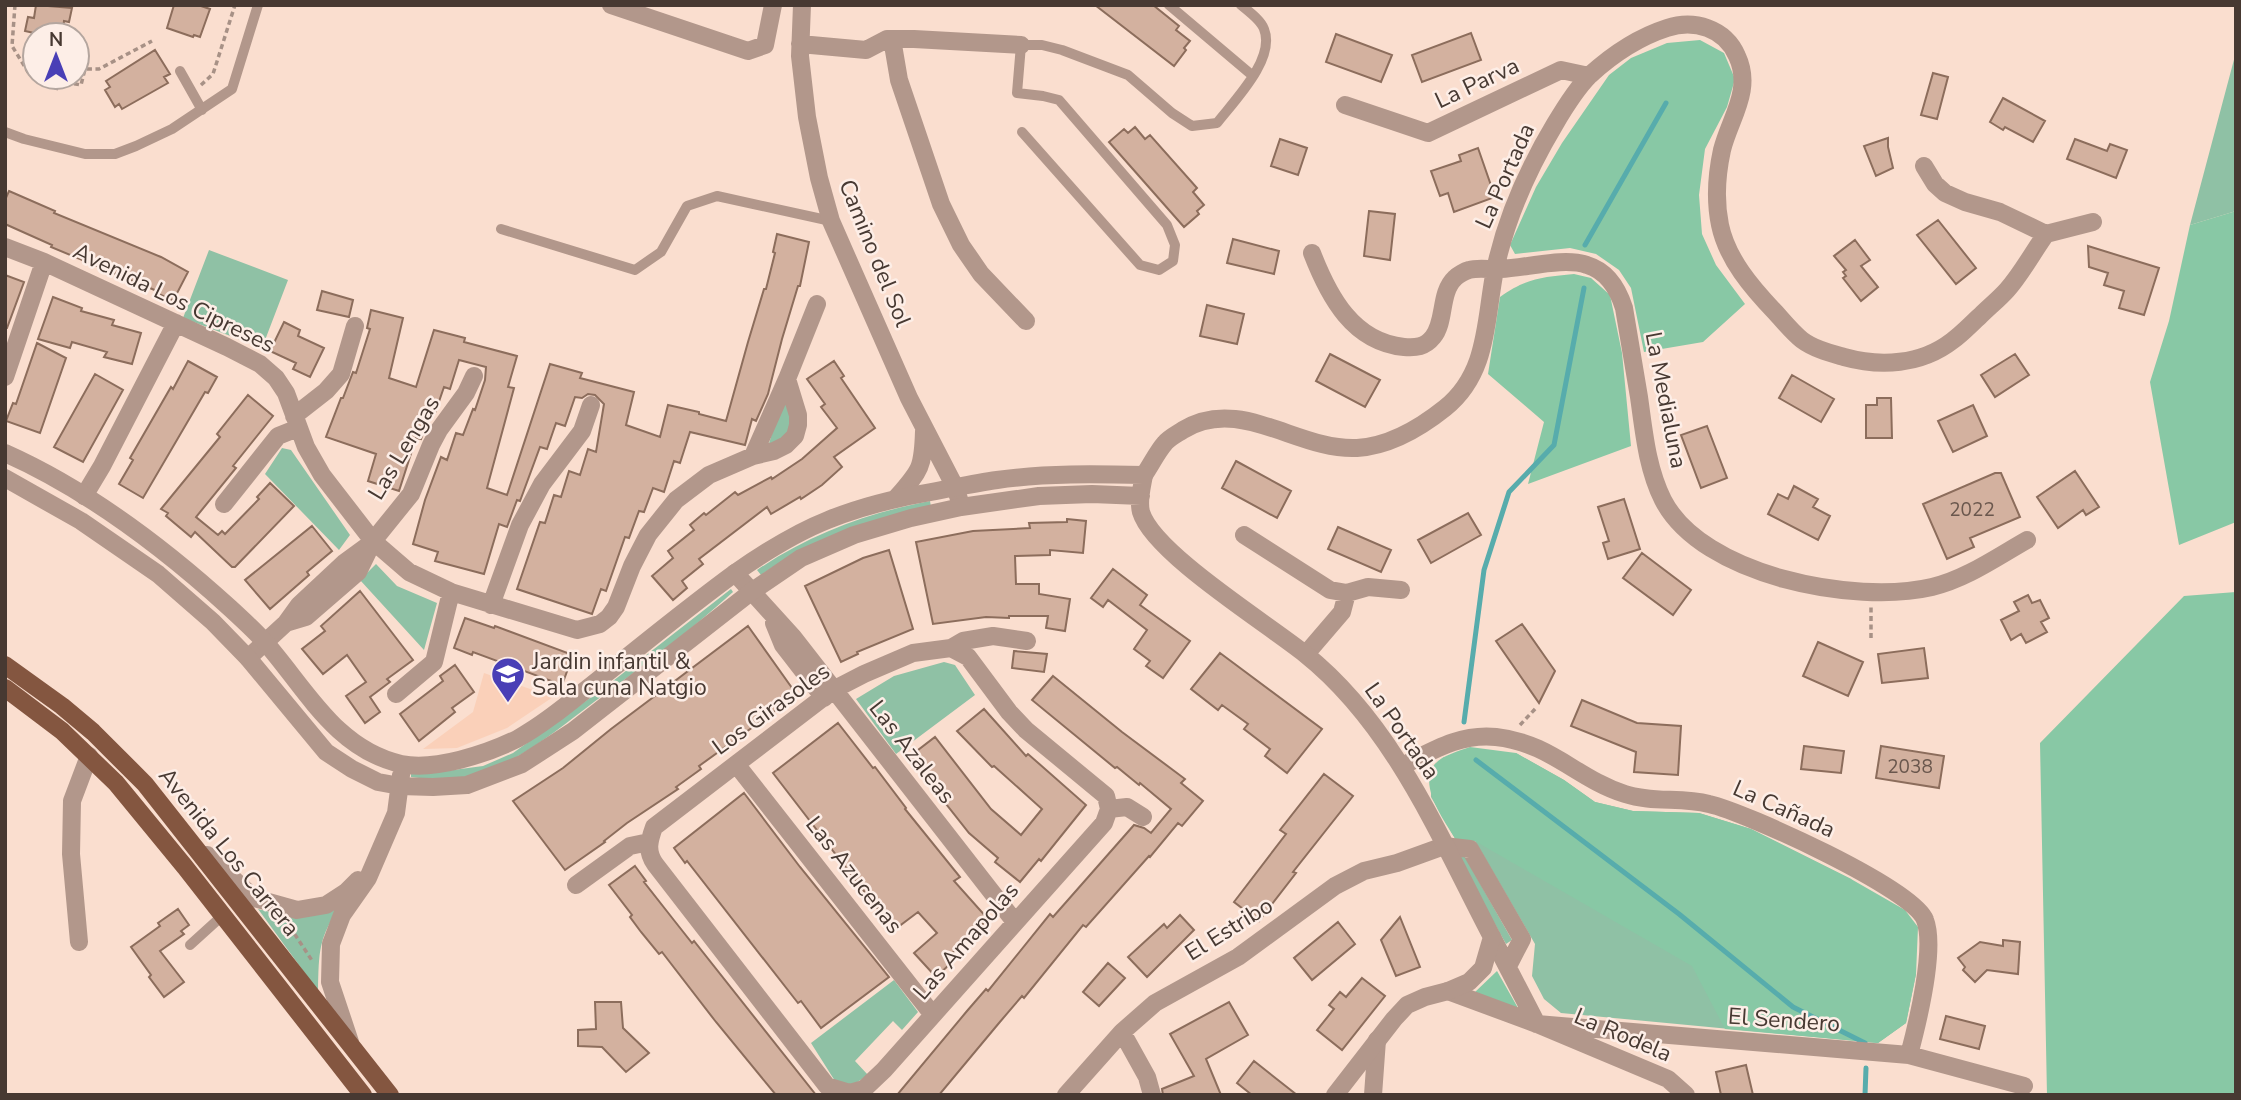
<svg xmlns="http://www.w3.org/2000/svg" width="2241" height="1100" font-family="'Nunito Sans',sans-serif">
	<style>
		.built { fill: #fad0b9 }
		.green { fill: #8fc1a5 }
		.forest { fill: #88c8a5 }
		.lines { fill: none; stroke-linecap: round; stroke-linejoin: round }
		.stream { stroke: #57acac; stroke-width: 5 }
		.building { fill: #d3b19f; stroke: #8c6d5c; stroke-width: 2 }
		.path { stroke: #a79186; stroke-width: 3.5; stroke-dasharray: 5 3.5; stroke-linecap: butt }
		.service { stroke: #b2978b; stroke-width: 10 }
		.minor { stroke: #b2978b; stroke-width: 18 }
		.tertiary { stroke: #b2978b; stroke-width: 18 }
		.primary { stroke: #845640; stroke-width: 18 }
		.labels { text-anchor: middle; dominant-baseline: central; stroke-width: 5; stroke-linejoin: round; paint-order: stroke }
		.number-label { font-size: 19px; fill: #6a574d }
		.street-label { font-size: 23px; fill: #473932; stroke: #fdeee7 }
		.poi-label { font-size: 23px; fill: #473932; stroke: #fdeee7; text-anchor: start }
	</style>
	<rect width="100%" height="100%" fill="#fadecf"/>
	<path class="built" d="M484,673L553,697L507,728L457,748L423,749L473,712Z"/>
	<path class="green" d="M2236,52V211L2190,225Z
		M209,250L288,280L262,348L183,318Z
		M785,403L790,406L792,413L787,438L767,450L780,407Z
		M282,448L291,450L350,535L339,550L265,474Z
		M930,501L931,507C869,518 813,539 761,575L757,570C810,534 867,513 930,501Z
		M376,564L397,586L437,603L424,650L360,580Z
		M731,589L733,592C689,632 642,667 594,702C558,729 510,770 464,778C447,781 428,779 411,777V772L431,773L483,766L513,753L604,688Z
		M944,662L955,665L975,695L896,754L856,699L894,676Z
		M1516,753L1564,780L1595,802L1633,811L1699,813L1751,829L1851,879L1916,974L1906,1023L1878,1043L1561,1013L1544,999L1532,976L1535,944L1475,841L1456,840L1431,797V776L1434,765L1444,757Z
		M1464,855L1512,940L1506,944L1458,858Z
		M341,905C318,938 319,952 318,991L258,909C297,919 304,918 341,905Z
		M894,980L918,1012L902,1030L893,1021L855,1061L868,1075L853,1085L835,1081L811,1043Z"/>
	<path class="forest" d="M1700,40L1724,53L1735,79L1727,107L1705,149L1699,195L1702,234L1716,265L1745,304L1703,342L1644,352L1631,288L1619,270L1596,254L1570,248L1515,254L1510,245L1536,187L1562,143L1609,75L1631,58L1667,43Z
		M2236,211V522L2179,545L2150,382L2169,321L2190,225Z
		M1574,274L1591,278L1610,295L1622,353L1631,446L1528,484L1544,422L1488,374L1500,297C1526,278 1543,277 1574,274Z
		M2236,592V1095H2047L2040,743L2184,596Z
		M1470,747L1516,753L1564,780L1595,802L1633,811L1699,813L1751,829L1851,879L1905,910L1918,927L1916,974L1906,1023L1878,1043L1725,1029L1692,966L1475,841L1456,840C1445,821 1417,785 1435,764C1443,755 1459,751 1470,747Z
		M1497,971L1518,1008L1474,993Z"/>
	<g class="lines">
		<path class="stream" d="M1585,245L1666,103
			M1464,722L1484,570L1509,492L1554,445L1584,288
			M1476,760L1679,914L1793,1007L1865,1043
			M1865,1095L1866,1068"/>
	</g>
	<path class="building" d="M36,5L72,8L69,22L64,21L62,35H33L34,33L25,31L28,17L34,18Z
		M174,5H198L210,9L200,37L194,35L193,37L167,28Z
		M1095,5H1153L1179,26L1176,30L1190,41L1184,48L1186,50L1174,66Z
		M1471,33L1481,60L1422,82L1412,55Z
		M1336,34L1392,55L1381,82L1326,62Z
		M155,50L170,74L164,77L168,83L122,109L119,104L115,107L105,90L110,87L106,81Z
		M1933,73L1948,77L1937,119L1921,115Z
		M2003,98L2045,121L2033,142L2005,127L2003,130L1990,122Z
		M1135,127L1145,139L1150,135L1197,188L1193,192L1204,205L1197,211L1199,214L1184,227L1109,142L1124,129L1128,133Z
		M1888,138V147L1893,168L1876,176L1864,146Z
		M1280,139L1307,148L1298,175L1271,166Z
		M2075,139L2107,151L2110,144L2127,150L2116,178L2067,159Z
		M1478,148L1495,197L1454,212L1448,193L1440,196L1431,171L1461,161L1459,155Z
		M9,191L55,211L54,213L161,257L188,272L173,301L157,293V291L51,247L52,245L5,224V200Z
		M1369,211L1395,214L1390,260L1364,256Z
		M1938,220L1976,268L1956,284L1917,235Z
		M777,234L809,242L800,286H798L782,339L768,394L756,421L752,419L745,445L690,432L680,463L674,461L664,492L653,488L644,512L639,511L629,538L625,537L606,591L601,589L592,614L517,589L540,522L545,523L554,495L561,497L569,471L580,475L588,449L596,452L604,404L595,395L588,394L582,398L575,397L565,426L556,423L547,449L540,447L520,501L517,500L507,527L499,524L484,574L435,561L438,552L413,544L425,500L441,457L447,460L456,433L463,435L473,409L475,410L485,380L486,367L459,360L450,389L444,387L435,413L431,412L421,439L416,438L399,491L368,481L376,454L326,437L341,398H343L353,372L356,373L370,329L367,328L371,310L403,318L389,378L416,387L434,330L465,338L464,342L517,356L508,387L514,388L487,488L507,495L550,364L582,373L580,378L634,392L626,425L660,437L668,405L699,412V414L726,421L748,342L764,289H766L775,253L773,252Z
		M1233,239L1279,251L1274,274L1227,263Z
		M1855,240L1870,260L1861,266L1878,287L1861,301L1843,278L1846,276L1843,272L1846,270L1834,256Z
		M2088,246L2159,268L2144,315L2119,308L2124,291L2104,285L2108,273L2089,267Z
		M5,275L24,282L7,328H5Z
		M322,291L353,300L349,317L317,310Z
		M53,297L82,308L81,311L114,320L112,325L141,333L132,364L104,357L107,352L72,342L70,348L38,339Z
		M1207,305L1244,314L1237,344L1200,336Z
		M284,322L300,330L298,336L324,348L310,377L293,369L296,363L270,351Z
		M37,343L66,358L40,433L6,421L13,403L16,404Z
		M1330,354L1380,380L1365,407L1316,381Z
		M2015,354L2029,375L1995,397L1981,375Z
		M188,361L217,377L208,393L205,392L143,498L119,484L133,460L130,458L171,387L173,389Z
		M834,361L844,376L841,378L875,428L834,457L842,467L822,485L801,499L800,497L771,514L767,507L699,559L703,564L682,581L687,588L673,600L652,576L673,558L668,551L694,530L690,525L704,513L706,515L735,492L738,495L771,477L772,479L802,459L837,428L821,407L825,404L807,379Z
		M95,374L123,390L83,462L54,447Z
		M1792,375L1834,399L1821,422L1779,398Z
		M248,395L273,416L233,466L236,468L196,517L218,535L222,531L225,534L259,499L257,497L270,483L294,506L235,567H232L195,532L191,537L166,516L168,513L161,509L220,437L217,434Z
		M1877,398H1891L1892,438H1866V405H1877Z
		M1973,405L1987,436L1953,452L1938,421Z
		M1707,426L1727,478L1701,488L1681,435Z
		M1236,461L1291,491L1277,518L1222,488Z
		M2075,471L2099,507L2086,515L2083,510L2058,528L2037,497Z
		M1995,473H2001L2020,517L1970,538L1974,547L1947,559L1923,504Z
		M1794,486L1818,499L1813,507L1830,516L1818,540L1768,514L1778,494L1788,499Z
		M1624,499L1640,549L1608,559L1603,543L1609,541L1598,507Z
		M1468,513L1481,535L1431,563L1418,540Z
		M1067,519L1086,521L1083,553L1050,550V555L1015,556L1016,584H1039V594L1070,599L1065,631L1046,628L1048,616H1009V618L986,617L933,624L916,542L973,531L1030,528L1029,523L1067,522Z
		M312,526L332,551L307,572L309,575L270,609L245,580Z
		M1338,527L1391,550L1381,572L1328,549Z
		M889,550L913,629L857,652L858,654L841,662L805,586L863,558Z
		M1642,553L1691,590L1673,615L1623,578Z
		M1113,569L1147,595L1140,605L1190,641L1163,678L1146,666L1150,661L1134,649L1147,630L1108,600L1103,607L1091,598Z
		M360,591L413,660L387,679L390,682L370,697L380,712L365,723L346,696L366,682L347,655L323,674L302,649L325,631L321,626Z
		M2028,595L2032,603L2040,600L2049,618L2041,622L2047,632L2026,643L2021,634L2011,640L2001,620L2019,611L2014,602Z
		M465,618L494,628L495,626L573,655L562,685L473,652L472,655L454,648Z
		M1522,624L1555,671L1539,703L1496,641Z
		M748,626L797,695L699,766L701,769L676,787L678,789L627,823L604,841L605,842L565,870L513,801L563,768L611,729Z
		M1818,642L1863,662L1848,696L1803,676Z
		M1924,648L1928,678L1882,683L1878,654Z
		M1014,651L1047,654L1044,672L1012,668Z
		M1220,653L1322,729L1287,773L1265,756L1270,749L1244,729L1248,724L1222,705L1218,710L1191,689Z
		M455,665L474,692L452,708L455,712L419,741L400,714L443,681L440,676Z
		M1053,676L1122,732L1185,779L1181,783L1203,801L1182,826L1178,823L1150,857L1149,856L1086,927L1083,925L1024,998L1022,996L999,1023L939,1095H897L967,1011L986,989L988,991L1050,914L1053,917L1134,825L1144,828L1151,833L1171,809L1140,783L1139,785L1117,767L1115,768L1032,700Z
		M1582,700L1637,723L1681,726L1678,775L1634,772L1636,752L1571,726Z
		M984,709L1026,756L1028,754L1086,805L1041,861L1039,859L1020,882L995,862L998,858L969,833L909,757L935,737L991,809L1021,835L1042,809L994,766L992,767L957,731Z
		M838,723L873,768L875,767L906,808L905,809L960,877L954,881L988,919L946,959L950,964L936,977L914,953L937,933L918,912L894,930L773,773Z
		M1804,746L1844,751L1841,773L1801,769Z
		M1881,746L1944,756L1939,788L1876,778Z
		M1324,774L1353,796L1293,872L1296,873L1259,921L1234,902L1286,834L1280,830Z
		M744,793L800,867L889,977L821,1028L801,1001L798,1003L687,861L685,863L674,848Z
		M635,866L646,881L644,882L673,919L692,943L694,941L816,1095H776L716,1022L662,952L659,954L641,932L630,917L632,915L609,885Z
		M178,909L189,925L181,931L184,934L160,951L184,982L164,997L149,977L151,975L131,947L160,926L158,923Z
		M1180,915L1194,930L1147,977L1128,957L1164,924L1167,928Z
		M1400,917L1420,967L1396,976L1381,940Z
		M1338,922L1355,944L1312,980L1294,958Z
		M2003,940L2020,942L2018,974L1987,970L1975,982L1963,970L1965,967L1958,958L1980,942L2003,946Z
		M1108,963L1125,978L1099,1006L1083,992Z
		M1362,978L1385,996L1342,1050L1317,1030L1334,1009L1329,1005L1340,992L1346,997Z
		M595,1002H621L623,1028L649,1053L626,1072L602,1047L578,1046V1030L596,1029Z
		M1229,1002L1248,1035L1206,1059L1221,1095H1163L1162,1089L1194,1076L1170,1034Z
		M1946,1016L1985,1026L1979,1049L1940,1039Z
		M1254,1061L1297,1095H1252L1237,1083Z
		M1746,1065L1753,1095H1721L1716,1072Z"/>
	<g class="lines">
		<path class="path" d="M15,5L12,46L28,72L35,74
			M46,77L58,81
			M201,85L213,74L235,5
			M56,90L58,81L81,85L85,69H99L152,41
			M1871,638V607
			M1520,725L1536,708
			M290,927L313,962"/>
		<path class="service" d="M1169,5L1253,76
			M180,71L202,110
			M5,132L24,139L85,154H115L136,146L172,129L232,89L258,5
			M1022,132L1140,265L1159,270L1173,261L1175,245L1167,225L1059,100L1043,96L1017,93L1021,45H1042L1062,50L1128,75L1172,113L1192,126L1217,123C1234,101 1276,59 1264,29C1261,20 1248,11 1241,5
			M501,229L635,270L661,252L687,206L717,196L831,221
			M190,945L222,916"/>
		<path class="minor" d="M611,5L748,51L765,45L773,5
			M802,5L800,56L807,117L819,178L831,221L909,398L955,487L959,499
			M892,39L899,80L941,204L961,245L981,274L1026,321
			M800,44L866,50L887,39H914L1021,45
			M1345,105L1428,133L1561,70L1589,76
			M1924,166L1935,184L1945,193L1965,202L2000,212L2046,234
			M5,247L44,262L227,347L260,364L276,378L286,393L306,447L322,475L373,541L409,572L451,592L577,630L600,624L609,617L616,607L632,566L648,535L676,500L709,475L753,456L774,451L786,445L795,436L798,425V415L787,379L817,304
			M1312,253C1329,297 1353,342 1404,347C1416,348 1425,347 1433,337C1446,321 1439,293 1455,278C1458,275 1465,271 1469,270C1479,267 1491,270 1501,269C1526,268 1564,257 1587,265C1607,271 1618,289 1624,308C1629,337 1634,367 1639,397C1644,432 1647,468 1663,500C1702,576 1855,605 1932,587C1966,579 1997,557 2027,540
			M5,377L44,262
			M294,416L326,391L341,374L355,326
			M753,456L787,379
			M1144,475C1151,465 1157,452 1165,443C1169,438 1177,434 1183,430C1240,395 1298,451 1357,448C1390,446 1420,428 1445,408C1489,373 1485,319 1495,270C1506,218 1528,169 1555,124C1565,107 1576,89 1590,75C1612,55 1639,37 1667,28C1694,19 1725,28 1737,56C1753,90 1730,118 1722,150C1717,173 1715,201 1720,225C1727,259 1752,288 1776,313C1784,322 1793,333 1802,340C1814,349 1830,353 1844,357C1880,367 1921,365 1952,341C1962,334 1971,324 1980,316C1989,307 1999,299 2007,290C2022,273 2033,252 2046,234L2093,222
			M84,496L102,466L176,323
			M897,497C921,470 923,467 924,431
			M224,504L278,436L298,428
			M1244,535L1330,590L1347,593L1368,587L1401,590
			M735,573L793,637L1015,922
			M491,605L520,525L542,484L582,431L591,405
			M286,623L306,617L358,572L373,541L411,494L431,445L439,430L466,393L474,376
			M774,623L783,645L824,698
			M951,648L968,657L1009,712L1026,730L1106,796L1109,809L1104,823L884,1070L864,1089L850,1093L827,1086L655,864C646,851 649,841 654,827L833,690L864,674L913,653L951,648L963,641L993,636L1027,641
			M1306,654L1342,612L1347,593
			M248,658L286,623L299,605L344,563L370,544
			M396,694L434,662L451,592
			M736,764L933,1015
			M1402,766C1432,751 1461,733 1496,737C1551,743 1577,779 1625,794C1652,803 1681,797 1709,804C1745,812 1914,889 1925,920C1936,948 1917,1025 1909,1055
			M1109,809L1127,807L1143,817
			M576,885L630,846L649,842
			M1492,937L1537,1024L1909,1055L2024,1086
			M79,942L71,854L72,801L89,756
			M1448,991L1537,1024L1668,1079L1686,1095
			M1122,1032L1147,1077L1152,1095
			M1066,1095L1122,1032L1155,1003L1238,957L1335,886L1364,871L1397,863L1444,846L1470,849L1522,939L1508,966
			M1373,1095L1377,1040"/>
		<path class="tertiary" d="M5,453C88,490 163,547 230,608C242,619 254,630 264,641C305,687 335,749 401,764C435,771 486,754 517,739C544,724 569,703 593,684C640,647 687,608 735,573C765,552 795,533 828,520C862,506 896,498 931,492C953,488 975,483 997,480C1046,473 1095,474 1144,475C1142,487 1138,500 1141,512C1153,553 1268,624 1305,654C1394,725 1440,838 1492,937L1483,968L1469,982L1448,991L1425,997L1407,1005L1394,1019L1335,1095
			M5,478L81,521L158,574L213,622L248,658L326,752L352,769L378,782L400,786L433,787L467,785L522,764L573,731L751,592L801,558L854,535L911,518L961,507L1039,496L1092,494L1141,496
			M207,855L254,898L297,910L326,905L346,892L358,880
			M350,1042L330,982L331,944L342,915L368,878L396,813L401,775"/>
		<path class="primary" d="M5,665L62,706L93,732L145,784L390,1095
			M5,688L62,731L116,783L185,867L363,1095"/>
	</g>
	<defs>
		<g id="school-pin" transform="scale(1.75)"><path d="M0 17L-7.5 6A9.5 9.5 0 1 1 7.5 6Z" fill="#493fb6" stroke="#fdeee7"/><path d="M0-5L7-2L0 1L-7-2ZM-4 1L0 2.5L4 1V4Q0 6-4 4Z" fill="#fff"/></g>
	</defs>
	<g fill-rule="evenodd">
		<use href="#school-pin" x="508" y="674"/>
	</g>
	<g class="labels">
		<g class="number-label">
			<text x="1972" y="510">2022</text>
			<text x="1910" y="767">2038</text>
		</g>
		<g class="street-label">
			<text transform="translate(1477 83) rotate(-25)">La Parva</text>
			<text transform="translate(1505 176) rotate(-66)">La Portada</text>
			<text transform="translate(875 253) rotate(68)">Camino del Sol</text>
			<text transform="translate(174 298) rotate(26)">Avenida Los Cipreses</text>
			<text transform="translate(1666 400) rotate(79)">La Medialuna</text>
			<text transform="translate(404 448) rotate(-59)">Las Lengas</text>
			<text transform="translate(771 709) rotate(-36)">Los Girasoles</text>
			<text transform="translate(1402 731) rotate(55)">La Portada</text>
			<text transform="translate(912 752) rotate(52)">Las Azaleas</text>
			<text transform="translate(1784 809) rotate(24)">La Cañada</text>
			<text transform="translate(229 852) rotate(51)">Avenida Los Carrera</text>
			<text transform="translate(854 875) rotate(52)">Las Azucenas</text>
			<text transform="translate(1229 929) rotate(-32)">El Estribo</text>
			<text transform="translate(966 941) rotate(-49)">Las Amapolas</text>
			<text transform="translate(1784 1020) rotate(4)">El Sendero</text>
			<text transform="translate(1623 1035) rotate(23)">La Rodela</text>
		</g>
		<g class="poi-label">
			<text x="532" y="661">Jardin infantil &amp;<tspan x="532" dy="26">Sala cuna Natgio</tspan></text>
		</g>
	</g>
	<rect width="2241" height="1100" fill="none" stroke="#473932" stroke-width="14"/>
	<g transform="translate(56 56)"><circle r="33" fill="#fdeee7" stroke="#b4a69f" stroke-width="2"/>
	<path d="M0-5L12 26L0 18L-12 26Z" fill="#493fb6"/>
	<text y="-10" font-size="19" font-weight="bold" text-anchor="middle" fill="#473932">N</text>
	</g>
</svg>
